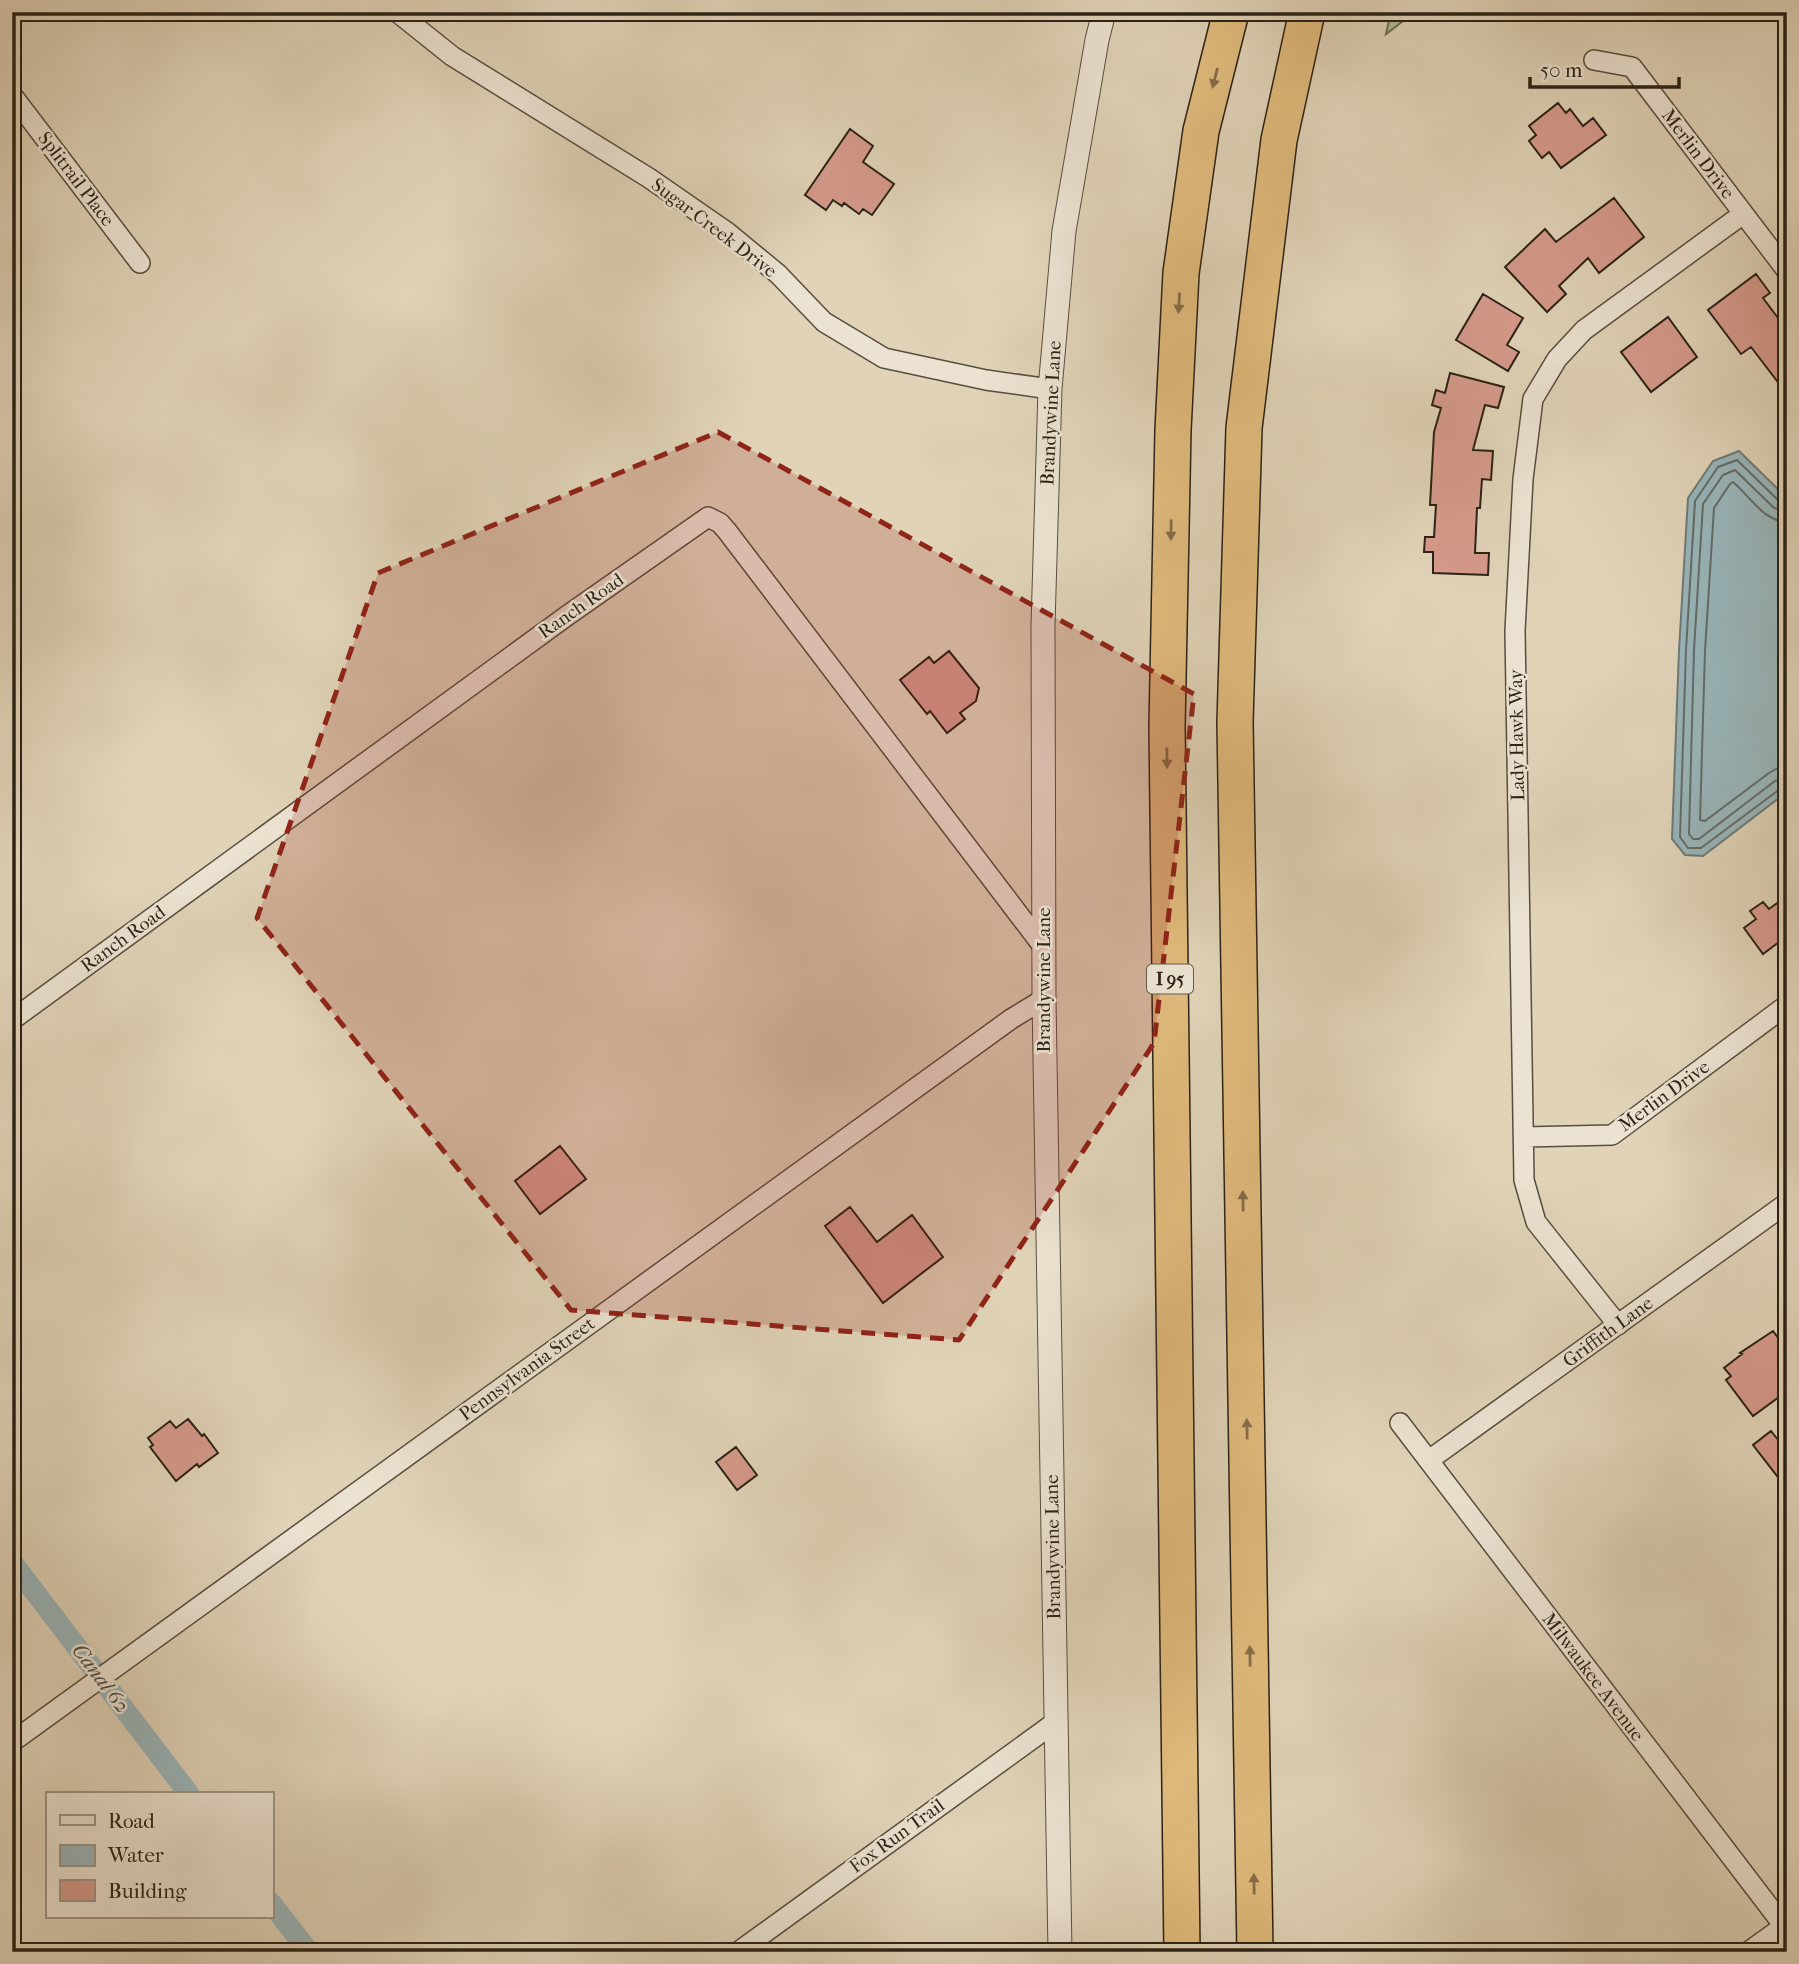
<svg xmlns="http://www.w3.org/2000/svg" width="1799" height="1964" font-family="'IM FELL French Canon',serif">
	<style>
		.green { fill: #b0bd91; stroke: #6e7054; stroke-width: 2 }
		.water { fill: #99b5ba; stroke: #6d7a78; stroke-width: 2 }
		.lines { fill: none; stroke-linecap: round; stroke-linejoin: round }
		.shore { stroke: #626c68; stroke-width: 2 }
		.canal { stroke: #99b5ba; stroke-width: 21 }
		.building { fill: #d69a8c; stroke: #2b2216; stroke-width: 2 }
		.minor-casing { stroke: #584e3e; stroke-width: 22 }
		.tertiary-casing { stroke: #584e3e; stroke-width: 25 }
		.motorway-casing { stroke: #2b2216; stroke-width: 38 }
		.minor { stroke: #ebe2d1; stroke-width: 19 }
		.tertiary { stroke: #ebe2d1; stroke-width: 23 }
		.motorway { stroke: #e0ba7c; stroke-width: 35 }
		.oneway { fill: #866e49 }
		.marked { fill: #8f2418; fill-opacity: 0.2; stroke: #8f2418; stroke-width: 5; stroke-dasharray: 14 9; stroke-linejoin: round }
		.labels { text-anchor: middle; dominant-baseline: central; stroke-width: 5; stroke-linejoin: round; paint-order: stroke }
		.shield { fill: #ebe2d1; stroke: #655c4e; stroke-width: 2 }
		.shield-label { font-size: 18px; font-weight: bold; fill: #2b2216 }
		.street-label { font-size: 19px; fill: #2b2216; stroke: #ebe2d1 }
		.water-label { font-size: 21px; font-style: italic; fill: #4c4e47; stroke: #ebe2d1 }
	</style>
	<rect width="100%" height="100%" fill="#e0d3b8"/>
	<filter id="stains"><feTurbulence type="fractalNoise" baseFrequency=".00286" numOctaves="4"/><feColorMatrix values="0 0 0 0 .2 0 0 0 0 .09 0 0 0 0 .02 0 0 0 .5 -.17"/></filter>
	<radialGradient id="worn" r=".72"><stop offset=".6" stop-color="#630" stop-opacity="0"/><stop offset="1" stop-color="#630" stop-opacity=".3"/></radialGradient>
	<path class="green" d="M1391,12H1415L1386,34Z"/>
	<path class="water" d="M1739,451L1787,498V792L1703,856L1685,855L1672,839L1679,650L1688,498L1713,461Z"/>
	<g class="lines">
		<path class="shore" d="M1787,502L1779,501L1737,460L1718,467L1695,501L1686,650L1680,837L1688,848H1701L1780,789L1787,787
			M1787,511L1774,508L1735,470L1723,475L1703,504L1694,650L1689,834L1693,839H1699L1775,781L1787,778
			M1787,522C1763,521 1750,496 1733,482L1730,484L1714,508L1705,651L1700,820L1705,821L1769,773L1776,769L1787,768"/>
		<path class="canal" d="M12,1562L189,1794
			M271,1903L309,1952"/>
	</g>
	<path class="building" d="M1558,103L1566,113L1570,109L1583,126L1593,118L1606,135L1561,168L1549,152L1542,158L1529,141L1536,135L1529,126Z
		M850,129L873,146L863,162L894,184L872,215L863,209L859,214L844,203L842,206L833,200L826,210L805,195Z
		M1614,198L1644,237L1599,273L1588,258L1559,286L1566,294L1547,312L1505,267L1545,229L1556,242Z
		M1756,274L1770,293L1763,298L1787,330V394L1751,347L1741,354L1708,310Z
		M1483,294L1523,318L1507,345L1519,352L1508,371L1456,340Z
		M1668,317L1697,357L1651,392L1621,352Z
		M1450,373L1504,387L1498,408L1485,405L1473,450L1493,451L1491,480L1482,479L1480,508H1477L1475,553H1489L1488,575L1433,573V552H1424L1425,537H1434L1436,505H1430L1434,432L1441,408L1432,405L1436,390L1445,393Z
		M949,651L979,688L976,701L960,713L965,719L947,733L930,711L927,714L900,680L929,657L934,663Z
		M1787,896V936L1763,954L1744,928L1756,919L1750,911L1763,902L1769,909Z
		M560,1146L586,1179L540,1214L515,1181Z
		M850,1207L877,1242L912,1215L943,1257L883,1303L825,1226Z
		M1773,1331L1787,1350V1391L1753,1416L1726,1380L1731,1376L1724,1368L1742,1354L1740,1353Z
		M188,1419L202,1436L204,1434L218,1453L199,1467L197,1464L176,1481L150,1447L153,1445L148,1438L170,1421L176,1428Z
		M1771,1431L1787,1451V1489L1753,1445Z
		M736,1447L757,1475L737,1490L716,1462Z"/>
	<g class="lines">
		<g class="minor-casing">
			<path id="minor" d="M397,12L452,56L649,178L727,232L778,274L824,322L884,358L986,380L1050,389
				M1594,60L1632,67L1787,271
				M12,95L140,263
				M12,1020L568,615L708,517L720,523L727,531L1045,949
				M1524,1137L1612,1135L1787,1005
				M1618,1325L1536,1222L1524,1180L1515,631L1523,479L1533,399L1557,359L1584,330L1743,214
				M1400,1423L1787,1930
				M1429,1460L1787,1203
				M12,1742L1011,1019L1044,999
				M738,1952L1057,1721
				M1748,1952L1787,1924"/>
		</g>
		<g class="tertiary-casing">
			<path id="tertiary" d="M1060,1952L1044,999L1043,625L1050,389L1064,231L1097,40L1104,12"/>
		</g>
		<g class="motorway-casing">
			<path id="motorway" d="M1182,1952L1167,727L1173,430L1181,273L1201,131L1231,12
				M1255,1952L1235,722L1244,428L1279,140L1307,12"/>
		</g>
		<use href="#minor" class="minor"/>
		<use href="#tertiary" class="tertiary"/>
		<use href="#motorway" class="motorway"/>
	</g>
	<defs><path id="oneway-solid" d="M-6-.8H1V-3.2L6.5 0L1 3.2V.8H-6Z" transform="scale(1.75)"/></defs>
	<g class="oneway">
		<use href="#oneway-solid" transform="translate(1215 78) rotate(104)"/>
		<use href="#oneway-solid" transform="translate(1179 303) rotate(93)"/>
		<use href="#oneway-solid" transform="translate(1171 530) rotate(91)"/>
		<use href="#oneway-solid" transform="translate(1167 758) rotate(89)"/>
		<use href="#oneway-solid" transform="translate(1243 1201) rotate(-91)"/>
		<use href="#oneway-solid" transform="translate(1247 1429) rotate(-91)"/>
		<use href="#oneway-solid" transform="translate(1250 1656) rotate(-91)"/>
		<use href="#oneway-solid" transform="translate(1254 1884) rotate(-91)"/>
	</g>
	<path class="marked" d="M718,432L1194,694L1154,1043L959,1340L571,1310L257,918L378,573Z"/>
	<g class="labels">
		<rect class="shield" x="1147" y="964.5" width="46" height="29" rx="5"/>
		<g class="shield-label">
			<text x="1170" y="979">I 95</text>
		</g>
		<g class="street-label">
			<text transform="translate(1698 154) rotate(53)">Merlin Drive</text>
			<text transform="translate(76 179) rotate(53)">Splitrail Place</text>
			<text transform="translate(714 228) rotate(37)">Sugar Creek Drive</text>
			<text transform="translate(1051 413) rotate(-87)">Brandywine Lane</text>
			<text transform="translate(581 606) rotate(-35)">Ranch Road</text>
			<text transform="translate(1517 735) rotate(-91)">Lady Hawk Way</text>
			<text transform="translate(123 939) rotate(-36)">Ranch Road</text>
			<text transform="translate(1044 980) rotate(-90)">Brandywine Lane</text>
			<text transform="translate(1664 1096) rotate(-36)">Merlin Drive</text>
			<text transform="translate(1608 1332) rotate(-36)">Griffith Lane</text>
			<text transform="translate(527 1369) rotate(-36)">Pennsylvania Street</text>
			<text transform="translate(1053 1547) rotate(-91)">Brandywine Lane</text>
			<text transform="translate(1593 1677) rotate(53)">Milwaukee Avenue</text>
			<text transform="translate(897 1836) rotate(-36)">Fox Run Trail</text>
		</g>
		<g class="water-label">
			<text transform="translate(101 1678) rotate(53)">Canal 62</text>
		</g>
	</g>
	<rect width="1799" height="1964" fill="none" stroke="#e0d3b8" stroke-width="42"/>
	<rect x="14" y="14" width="1771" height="1936" fill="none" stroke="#2b2216" stroke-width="3.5"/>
	<rect x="21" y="21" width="1757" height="1922" fill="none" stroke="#2b2216" stroke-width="2"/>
	<rect x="46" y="1792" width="228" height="126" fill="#ebe2d1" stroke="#9e9586" stroke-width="2"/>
	<rect x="60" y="1815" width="35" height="10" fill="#ebe2d1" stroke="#9e9586" stroke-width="2"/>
	<text x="108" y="1828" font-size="21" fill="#2b2216">Road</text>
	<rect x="60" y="1845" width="35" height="21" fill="#99b5ba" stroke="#9e9586" stroke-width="2"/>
	<text x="108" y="1862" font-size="21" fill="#2b2216">Water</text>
	<rect x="60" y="1880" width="35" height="21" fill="#d69a8c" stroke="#9e9586" stroke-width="2"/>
	<text x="108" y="1898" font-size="21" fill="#2b2216">Building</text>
	<path d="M1530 77v10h149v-10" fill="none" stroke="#2b2216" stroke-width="3.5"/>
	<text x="1540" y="77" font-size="21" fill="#2b2216" stroke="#ebe2d1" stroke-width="5" paint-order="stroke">50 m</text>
	<rect width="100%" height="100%" filter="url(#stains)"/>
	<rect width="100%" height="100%" fill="url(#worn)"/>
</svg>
